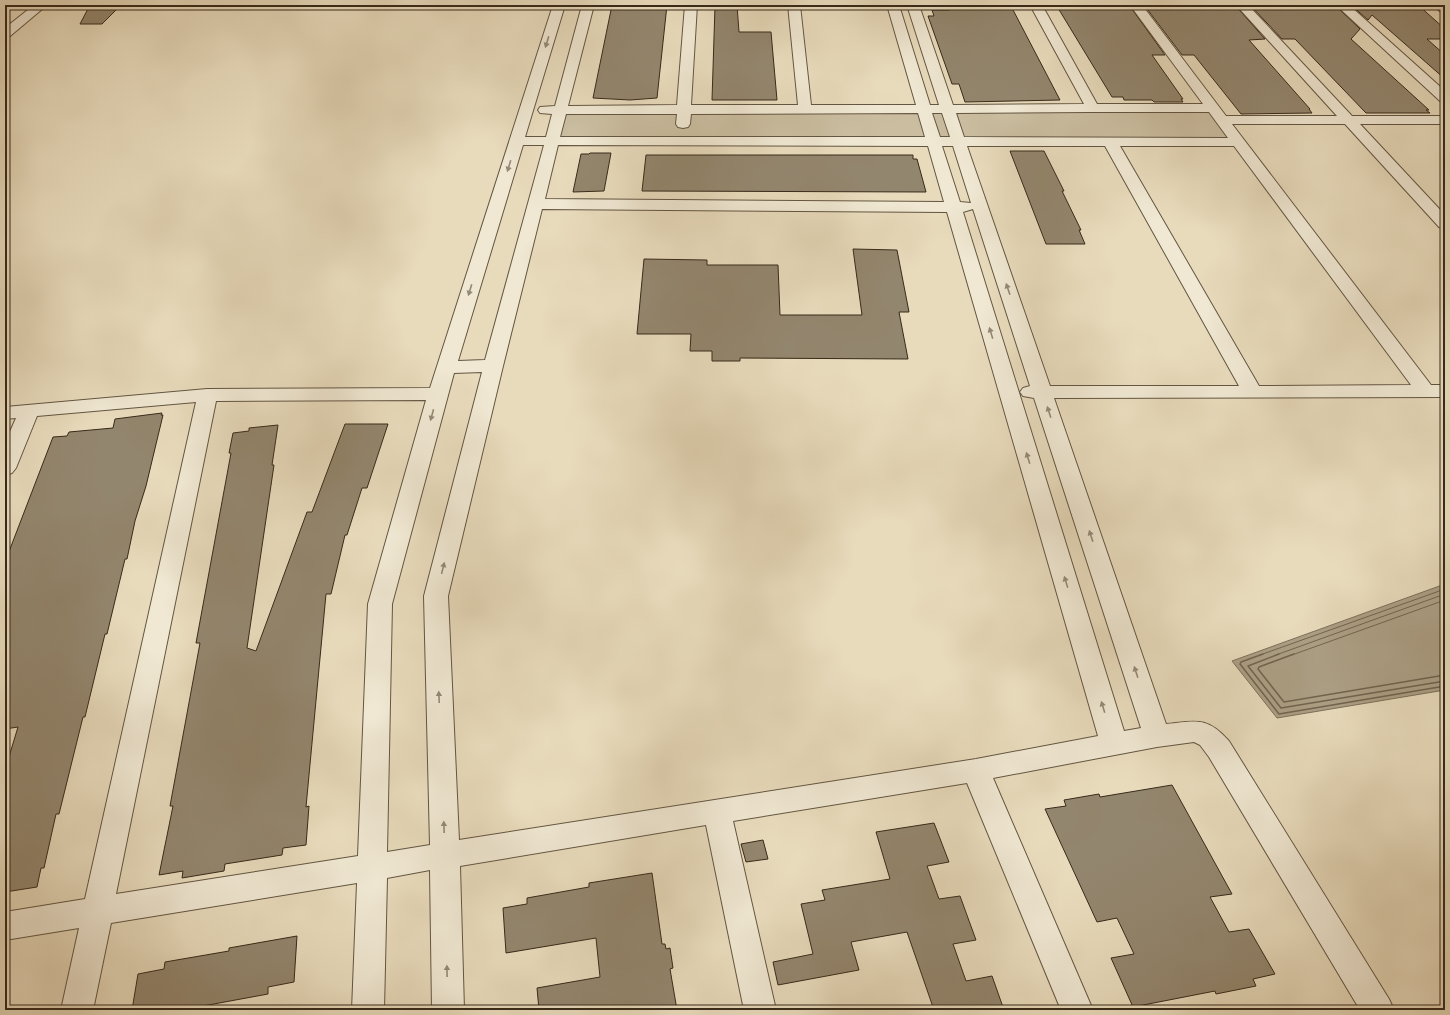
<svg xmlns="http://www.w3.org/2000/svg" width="1450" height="1015" font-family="'IM FELL DW Pica',serif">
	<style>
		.green { fill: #cabda0; stroke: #80745d }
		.water { fill: #ac9f85; stroke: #7d705a }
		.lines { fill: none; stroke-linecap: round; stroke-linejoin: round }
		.shore-far1 { stroke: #726450; stroke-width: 1 }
		.shore { stroke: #726450; stroke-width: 1.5 }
		.building { fill: #93866e; stroke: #372a1a }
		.minor-casing { stroke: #635642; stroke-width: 2 }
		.minor { fill: #f0e8d3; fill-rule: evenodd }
		.oneway { fill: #948976 }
	</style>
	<rect width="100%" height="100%" fill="#e8dbbc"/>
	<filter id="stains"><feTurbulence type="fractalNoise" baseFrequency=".005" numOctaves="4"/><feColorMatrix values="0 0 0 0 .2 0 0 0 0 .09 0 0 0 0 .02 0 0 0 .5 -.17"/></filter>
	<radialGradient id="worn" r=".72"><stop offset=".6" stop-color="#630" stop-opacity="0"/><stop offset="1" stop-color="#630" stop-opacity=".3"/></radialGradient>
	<path class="green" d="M1213,108L1238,142L552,141L560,110Z"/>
	<path class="water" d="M1445,584V690L1277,718L1232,661Z"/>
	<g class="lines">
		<path class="shore-far1" d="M1260,655L1445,589
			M1276,655L1445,594
			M1292,655L1445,600"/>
		<path class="shore" d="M1263,654L1241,662L1240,664L1279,714L1445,686
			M1279,654L1248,666L1281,708L1445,681
			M1294,654L1259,667L1258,669L1284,702L1445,675"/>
	</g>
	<path class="building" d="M90,5H121L102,24H80Z
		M612,5H667L657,98L630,100L593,98Z
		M737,5L739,32H771L777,100H712L715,6Z
		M947,5H977L978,7H1003L1004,8H1012L1060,100L965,102L959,84H952L928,16H934L932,10H949Z
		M1089,5H1129L1165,55H1152L1183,99H1181L1183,102H1154L1152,100H1124L1123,97H1112L1058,8H1091Z
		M1144,5H1235L1265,39L1249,40L1310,109H1309L1312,113L1241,114L1194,55H1182Z
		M1250,5H1335L1360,29L1351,39L1429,110H1426L1430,113H1366L1295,39H1282Z
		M1351,5H1418L1445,29V39H1427L1445,55V79L1372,15L1368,20Z
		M1010,151H1044L1064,191H1062L1081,230H1079L1085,244H1046Z
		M590,153H611L604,191L573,192L581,154H589Z
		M646,155H913V159H917L926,192L642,191Z
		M853,249L897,250L909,312H899L908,359L740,358V361H712V351H690L691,334H637L644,259L707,260V265H778L780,315H862Z
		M162,413L161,415H163L146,486L135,521L127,559H125L107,634H105L85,717H83L59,814H56L44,868H41L37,887L5,892V770L18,727L5,729V562L53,437L67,436L69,432L113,428L115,419Z
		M345,424H388L367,488H362L347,535H345L331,594H326L306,807L309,806L306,845L283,848L282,855L225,864L224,871L182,878L183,871L159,875L173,806H170L200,643H196L231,453H229L233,433L249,431V428L278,425L272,465H274L247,648L256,651L307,512H312Z
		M1172,785L1232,894L1210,897L1229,932L1249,929L1275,974L1253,979L1256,986L1216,994L1215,991L1133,1007L1111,958L1134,954L1117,918L1097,922L1045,809L1066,806L1064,800L1099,794L1100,797Z
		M934,823L949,862L927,866L939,899L960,896L976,940L953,944L966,981L992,976L1004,1010H934L907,932L851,942L859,970L778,985L773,962L813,954L801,904L825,900L822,890L890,879L876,832Z
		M763,840L768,859L746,862L741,844Z
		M652,873L662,944H665L666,949L670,948L673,968L670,969L677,1010H539L537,988L600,977L596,938L506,953L503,908L527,904V898L589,887V883Z
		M297,936L294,982L268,987V994L203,1006V1010H132L138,974L164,969L165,962L229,951V948Z"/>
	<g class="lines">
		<g class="minor-casing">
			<path id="minor" d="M34,5H47L9,37L5,38V28Z
				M553,5H565L525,137H546L552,114L540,113L538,110L540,107L555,106L582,5H594L568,106L677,105L685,5H697L691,105H798L788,5H800L811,105H916L887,5H899L930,105H939L907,5H919L953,105L1084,104L1030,5H1042L1097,104H1203L1130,5H1142L1226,116H1337L1236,5H1248L1352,116H1445V124H1360L1445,215V229L1439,227L1345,124H1232L1431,385H1445V397L1054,398L1166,724C1196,721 1207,716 1229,741L1389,999L1394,1010H1360L1209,757L1200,745L1194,742L1157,747L993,778L1093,1010H1061L967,783L733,821L776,1010H744L706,825L460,866L464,1010H432L430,870L387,878L384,1010H352L357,883L111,923L93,1010H61L79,928L5,940V912L85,899L196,402L37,416L16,468L12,473L5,475V443L16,418L5,419V407L207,389L430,388ZM1090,112H1209L1228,138L964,137L956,113ZM918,113L925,137H560L566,114H677L676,124L678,127L683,128L688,127L690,124L691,114ZM932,113H942L950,137H940ZM523,145H544L485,360L458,361ZM558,145L928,146L944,202L545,199ZM942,146H953L971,203L960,202ZM967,146H1105L1239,386H1050ZM1120,146H1234L1411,385L1259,386ZM542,209L947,212L1098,736L976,759L459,840L448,596L503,366ZM973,209L1030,386L1023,388L1020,392L1023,396L1034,398L1141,728L1124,731L963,212ZM482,372L424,596L430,845L387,852L392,604L454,373ZM426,400L368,604L358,856L116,894L216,401Z
				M1336,5H1349L1445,91V102L1440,101Z
				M1432,5H1445V13L1441,12Z"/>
		</g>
		<use href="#minor" class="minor"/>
	</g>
	<defs><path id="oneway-solid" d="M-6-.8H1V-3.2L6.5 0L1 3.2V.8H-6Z"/></defs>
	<g class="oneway">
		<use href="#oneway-solid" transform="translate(547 42) rotate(107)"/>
		<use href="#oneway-solid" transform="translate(509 166) rotate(107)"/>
		<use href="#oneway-solid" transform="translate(1008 289) rotate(-109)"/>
		<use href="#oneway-solid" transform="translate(470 290) rotate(107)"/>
		<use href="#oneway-solid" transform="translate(991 333) rotate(-107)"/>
		<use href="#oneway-solid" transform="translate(1049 412) rotate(-108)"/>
		<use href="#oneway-solid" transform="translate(432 415) rotate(105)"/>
		<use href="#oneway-solid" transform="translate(1028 458) rotate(-107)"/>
		<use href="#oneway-solid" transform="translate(1091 536) rotate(-108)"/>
		<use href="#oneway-solid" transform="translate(443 568) rotate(-76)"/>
		<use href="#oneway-solid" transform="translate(1066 582) rotate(-107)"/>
		<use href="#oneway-solid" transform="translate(1136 672) rotate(-108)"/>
		<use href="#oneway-solid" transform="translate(439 697) rotate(-92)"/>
		<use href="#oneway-solid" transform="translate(1103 707) rotate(-107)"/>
		<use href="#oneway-solid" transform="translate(444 827) rotate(-92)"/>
		<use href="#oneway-solid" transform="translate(447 971) rotate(-91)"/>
	</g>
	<rect width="1450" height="1015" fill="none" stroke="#e8dbbc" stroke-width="20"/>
	<rect x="6" y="6" width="1438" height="1003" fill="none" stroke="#372a1a" stroke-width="2"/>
	<rect x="10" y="10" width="1430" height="995" fill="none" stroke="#372a1a"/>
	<rect width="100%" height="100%" filter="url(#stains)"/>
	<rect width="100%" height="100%" fill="url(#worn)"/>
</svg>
